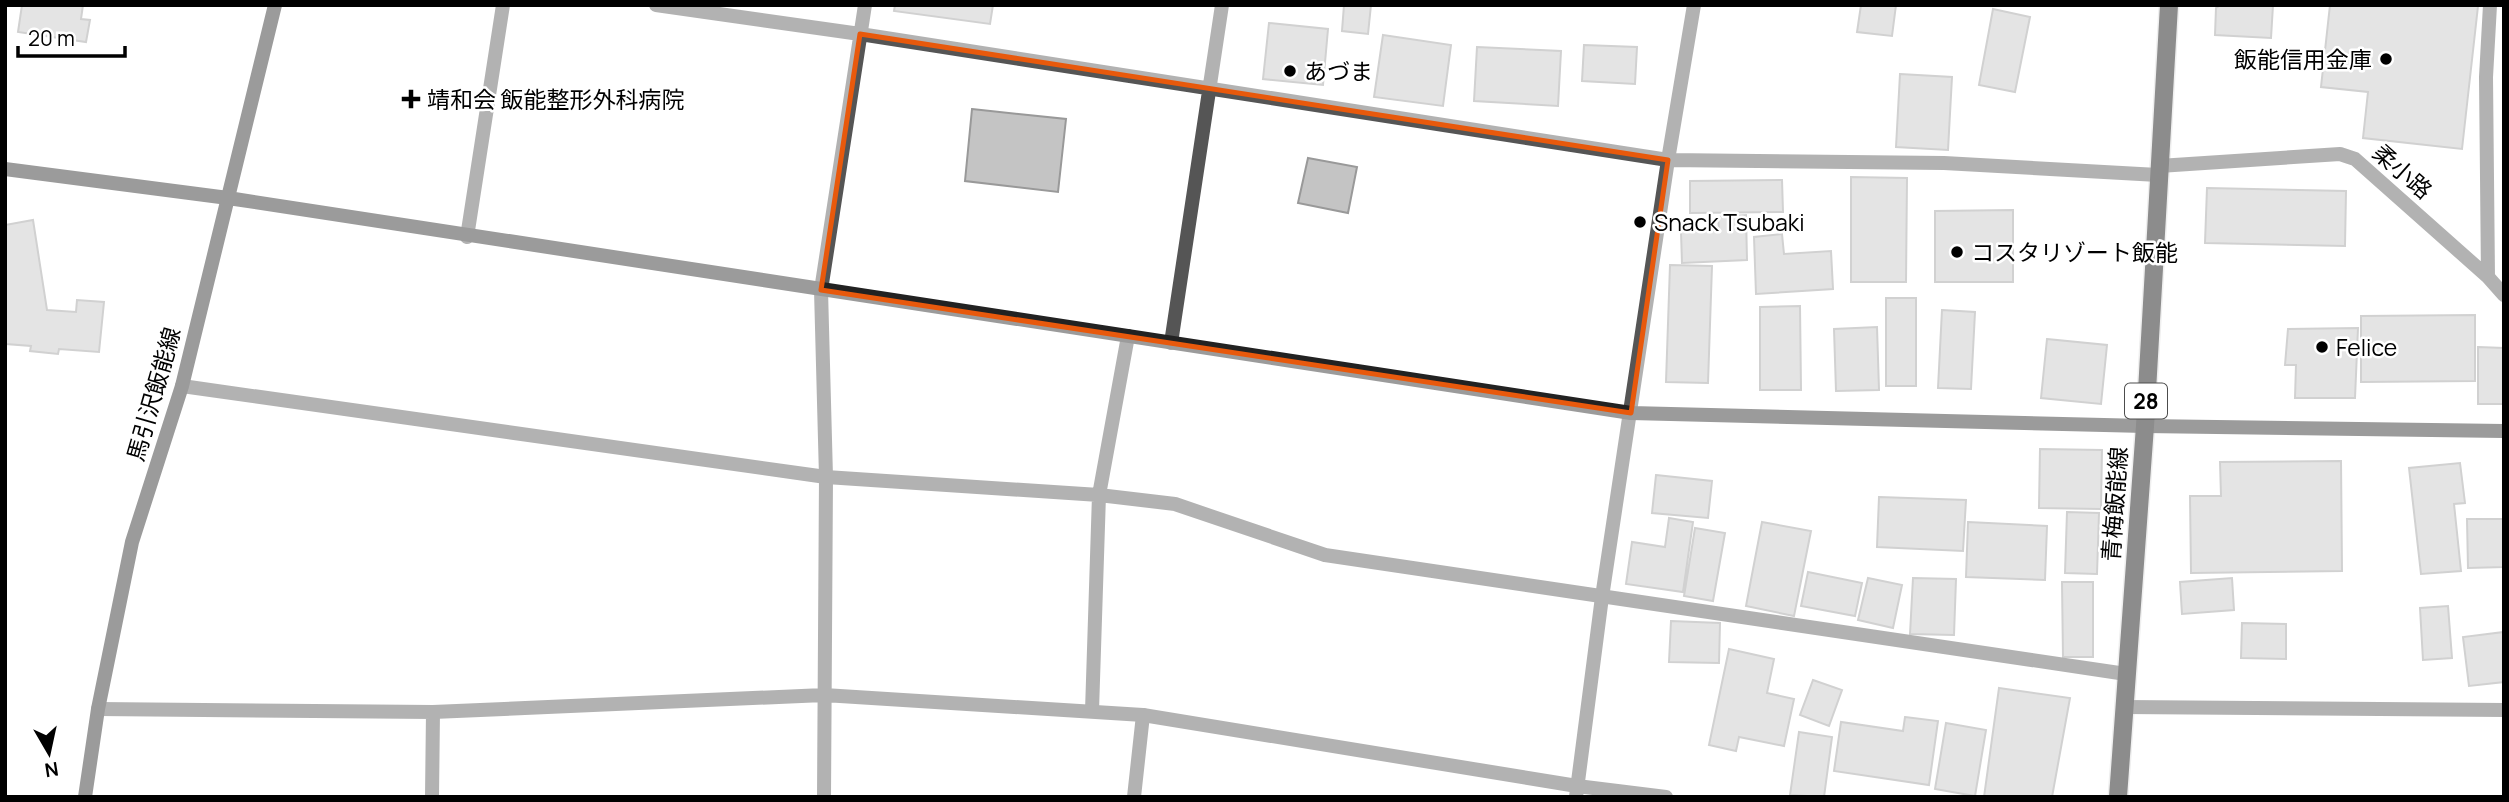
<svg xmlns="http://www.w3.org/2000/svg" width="2509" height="802" font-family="Manrope,'Noto Sans JP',sans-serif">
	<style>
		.building { fill: #c4c4c4; stroke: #999; stroke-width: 2 }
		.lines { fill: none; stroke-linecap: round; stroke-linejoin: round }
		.primary-casing { stroke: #dbdbdb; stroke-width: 21 }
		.lane { stroke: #555; stroke-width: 14 }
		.street { stroke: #555; stroke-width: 14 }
		.secondary { stroke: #222; stroke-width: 14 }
		.primary { stroke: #000; stroke-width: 18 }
		.marked { fill: none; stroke: #e8590c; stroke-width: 5; stroke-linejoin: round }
		.poi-dot { fill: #000; stroke: #fff; stroke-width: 2.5 }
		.labels { text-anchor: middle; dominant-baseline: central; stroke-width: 5; stroke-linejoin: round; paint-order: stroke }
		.shield { fill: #fff; stroke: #4c4c4c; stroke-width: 2 }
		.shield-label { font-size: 21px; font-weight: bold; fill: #000 }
		.poi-label { font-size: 23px; fill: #000; stroke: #fff; text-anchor: start }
		.street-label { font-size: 23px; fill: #000; stroke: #fff }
	</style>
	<rect width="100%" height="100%" fill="#fff"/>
	<path class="building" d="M22,5H83L81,19L90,20L86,42L18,32Z
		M895,5H993L990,24L894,11Z
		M1344,5H1371L1368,34L1342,31Z
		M1861,5H1896L1892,36L1857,32Z
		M2221,5H2273L2271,38L2215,35L2216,8Z
		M2330,5L2478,6L2462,149L2363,138L2368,92L2321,87Z
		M1993,9L2030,17L2015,92L1979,85Z
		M1269,23L1328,29L1323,85L1263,79Z
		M1383,35L1451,45L1443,106L1374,97Z
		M1584,45L1637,47L1635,84L1582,81Z
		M1477,47L1561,51L1558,106L1474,101Z
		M1900,74L1952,77L1948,150L1896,147Z
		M972,109L1066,119L1058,192L965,181Z
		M1308,158L1357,167L1348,213L1298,203Z
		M1851,177L1907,178L1906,282H1851Z
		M1782,180L1783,212L1690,213V181Z
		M2207,188L2346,191L2345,246L2205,243Z
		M2013,210V282H1935V211Z
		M1746,215L1747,260L1682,263L1681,232L1719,230L1718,217Z
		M33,220L47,310L76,312L77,300L104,302L99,352L59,349L58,354L30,351L31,346L6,344L5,225Z
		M1782,234L1784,254L1831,251L1833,289L1756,294L1754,237Z
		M1670,265L1712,266L1708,383L1666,382Z
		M1886,298H1916V386H1886Z
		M1800,306L1801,390H1760V307Z
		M1942,310L1975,312L1971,389L1938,388Z
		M2475,315V381L2361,382V316Z
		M1877,327L1879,390L1836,391L1834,329Z
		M2358,328L2355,398H2295L2296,365H2285L2288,329Z
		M2047,339L2107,345L2101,404L2041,398Z
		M2478,347L2504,348V404H2478Z
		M2040,449L2102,450L2101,509L2039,508Z
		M2341,461L2342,571L2191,573L2190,496H2221L2220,462Z
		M2460,463L2465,503L2454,504L2461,571L2421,574L2409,468Z
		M1656,475L1712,481L1708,518L1652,513Z
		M1879,497L1966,500L1963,551L1877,547Z
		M2067,512L2099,513L2097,574L2065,573Z
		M1669,518L1693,522L1683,592L1626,584L1632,542L1665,547Z
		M2467,519H2504V567L2468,568Z
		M1762,522L1811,531L1794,616L1746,606Z
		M1968,522L2047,526L2045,580L1966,577Z
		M1695,528L1725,533L1713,601L1684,596Z
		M1808,572L1862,583L1855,616L1801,606Z
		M1868,578L1902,585L1893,628L1858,620Z
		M1913,578L1956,579L1954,635L1910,634Z
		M2232,578L2234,610L2182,614L2180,582Z
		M2062,582H2093V657H2063Z
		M2448,606L2452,658L2423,660L2420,608Z
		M1671,621L1720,623L1719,663L1669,662Z
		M2242,623L2286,624V659L2241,658Z
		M2504,632V682L2469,686L2463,637Z
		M1729,649L1774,659L1767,693L1794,699L1784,746L1739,737L1736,751L1709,745Z
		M1813,680L1842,690L1829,726L1800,715Z
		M1999,688L2070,698L2052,797H1984Z
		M1905,717L1938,721L1929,785L1834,771L1841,722L1903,731Z
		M1946,723L1986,730L1975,796L1935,789Z
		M1799,732L1832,737L1824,797L1790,795Z"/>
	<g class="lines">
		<g class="primary-casing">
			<path id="primary" d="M2118,797L2145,426L2169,5"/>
		</g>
		<path class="lane" d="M2159,166L2340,154L2355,159L2488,277L2504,295
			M2488,277L2486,77L2490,5
			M182,386L826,477L1099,495L1175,504L1325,555L2126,674
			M2124,707L2504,710
			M1092,711L1099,495L1128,336
			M1134,797L1143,715"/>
		<path class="street" d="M656,5L860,34L1668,160L1944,163L2158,175
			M467,237L503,5
			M1171,343L1222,5
			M98,709L433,712L824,695L1143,715L1577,786L1666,797
			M432,797L433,712
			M824,797L826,477L821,290L865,5
			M1576,797L1602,597L1668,160L1694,5"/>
		<path class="secondary" d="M5,169L228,198L1631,413L2145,426L2504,431
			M85,797L98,709L132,542L182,386L275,5"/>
		<use href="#primary" class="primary"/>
	</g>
	<path d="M0 0H2509V802H0ZM860,34L1668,160L1631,413L821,290Z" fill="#fff" fill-opacity=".55" fill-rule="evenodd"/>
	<path class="marked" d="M860,34L1668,160L1631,413L821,290Z"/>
	<g class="poi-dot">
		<circle cx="2386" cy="59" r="7"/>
		<circle cx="1290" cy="71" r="7"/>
		<path d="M407.5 88.5h7v7h7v7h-7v7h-7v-7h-7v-7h7z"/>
		<circle cx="1640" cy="222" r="7"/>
		<circle cx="1957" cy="252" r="7"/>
		<circle cx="2322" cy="347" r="7"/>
	</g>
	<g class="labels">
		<rect class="shield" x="2125" y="383.5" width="42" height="35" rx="5"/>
		<g class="shield-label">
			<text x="2146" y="401">28</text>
		</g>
		<g class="poi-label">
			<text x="2372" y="59" text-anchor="end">飯能信用金庫</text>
			<text x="1304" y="71">あづま</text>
			<text x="427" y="99">靖和会 飯能整形外科病院</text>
			<text x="1654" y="222">Snack Tsubaki</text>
			<text x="1971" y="252">コスタリゾート飯能</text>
			<text x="2336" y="347">Felice</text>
		</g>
		<g class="street-label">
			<text transform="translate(2403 171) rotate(41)">柔小路</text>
			<text transform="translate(153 394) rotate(-74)">馬引沢飯能線</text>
			<text transform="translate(2114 504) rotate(-86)">青梅飯能線</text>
		</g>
	</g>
	<rect width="2509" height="802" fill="none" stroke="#000000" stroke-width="14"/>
	<g transform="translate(49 753) rotate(171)" stroke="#ffffff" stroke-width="5" paint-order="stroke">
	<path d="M0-5L12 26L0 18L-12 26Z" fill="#000000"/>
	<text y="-10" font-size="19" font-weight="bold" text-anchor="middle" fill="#000000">N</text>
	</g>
	<path d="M18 46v10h107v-10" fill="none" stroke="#000000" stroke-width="3.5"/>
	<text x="28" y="46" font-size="21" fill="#000000" stroke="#ffffff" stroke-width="5" paint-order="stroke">20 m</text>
</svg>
